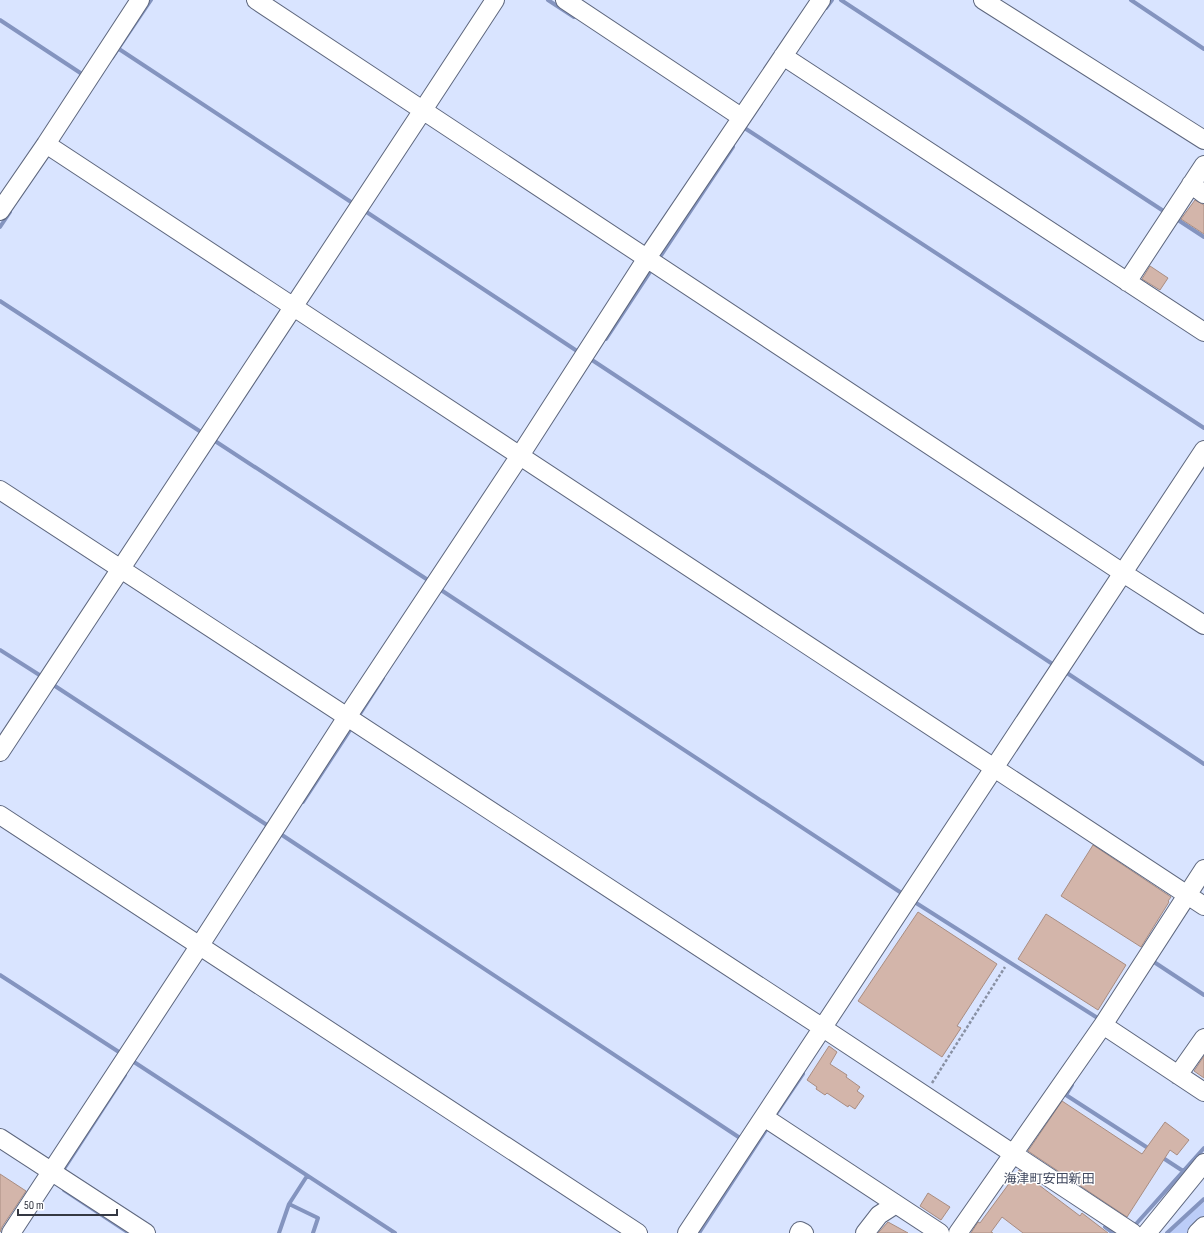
<svg xmlns="http://www.w3.org/2000/svg" width="1204" height="1233" font-family="'Sofia Sans Condensed','Noto Sans JP',sans-serif">
	<style>
		.green { fill: #bccdf8 }
		.lines { fill: none; stroke-linecap: round; stroke-linejoin: round }
		.stream { stroke: #8494bf; stroke-width: 4 }
		.building { fill: #d3b5aa; stroke: #a98d82 }
		.minor-casing { stroke: #5e677e; stroke-width: 20 }
		.path { stroke: #8991a4; stroke-width: 2.5; stroke-dasharray: 3 2; stroke-linecap: butt }
		.minor { stroke: #fff; stroke-width: 18 }
		.labels { text-anchor: middle; dominant-baseline: central; stroke-width: 3; stroke-linejoin: round; paint-order: stroke }
		.quarter-label { font-size: 13px; fill: #41495f; stroke: #fff }
	</style>
	<rect width="100%" height="100%" fill="#d9e4ff"/>
	<path class="green" d="M1204,1202V1219L1189,1233H1169Z"/>
	<g class="lines">
		<path class="stream" d="M548,0L574,17
			M841,0L1165,212
			M1131,0L1204,49
			M826,8L832,0
			M0,20L85,76
			M119,49L351,202
			M112,58L151,0
			M743,127L1204,428
			M365,211L580,353
			M1178,220L1204,237
			M0,227L10,212
			M658,260L733,147
			M0,301L201,432
			M606,339L652,269
			M589,358L1054,665
			M215,441L431,582
			M441,590L903,894
			M0,650L41,676
			M1064,671L1204,764
			M55,686L270,827
			M358,717L383,678
			M303,802L352,727
			M279,833L740,1138
			M913,901L1096,1017
			M1151,960L1204,995
			M0,975L122,1054
			M131,1060L395,1233
			M1072,1085L1066,1095L1151,1150
			M774,1117L803,1074
			M1160,1156L1183,1171
			M62,1172L125,1075
			M64,1190L129,1233
			M289,1204L318,1218L313,1233
			M1136,1224L1204,1148
			M1105,1227L1113,1233
			M279,1233L289,1204L307,1176
			M699,1233L768,1127
			M1167,1233L1204,1199"/>
	</g>
	<path class="building" d="M1195,200L1204,205V234L1181,219Z
		M1150,266L1168,278L1160,290L1142,279Z
		M1093,845L1171,897L1168,901L1169,902L1141,947L1061,896Z
		M918,912L997,964L957,1026L961,1028L942,1057L858,1001Z
		M1046,914L1126,965L1098,1010L1018,959Z
		M829,1046L837,1052L830,1064L847,1075L846,1077L860,1087L857,1091L864,1096L855,1109L849,1105L848,1107L827,1093L825,1095L816,1089L817,1087L807,1080Z
		M1204,1056V1078L1194,1071Z
		M1062,1101L1142,1154L1165,1122L1189,1140L1177,1155L1170,1150L1127,1217L1028,1151Z
		M1019,1170L1080,1216L1082,1213L1108,1233H1023L1002,1217L991,1232L993,1233H971L978,1222L980,1223Z
		M0,1174L26,1191L2,1227L0,1232Z
		M928,1193L950,1207L941,1220L920,1206Z
		M888,1222L908,1233H878Z"/>
	<g class="lines">
		<g class="minor-casing">
			<path id="minor" d="M256,0L1123,573L1204,625
				M565,0L741,117
				M983,0L1204,140
				M783,56L1204,332
				M46,144L1204,906
				M1191,184L1204,194
				M0,211L46,144L140,0
				M1127,282L1204,165
				M0,490L823,1028L1133,1233
				M0,752L423,110L495,0
				M0,815L638,1233
				M1103,1025L1204,1092
				M1178,1075L1204,1038
				M764,1117L940,1233
				M0,1138L146,1233
				M11,1233L200,945L347,717L519,457L647,258L821,0
				M687,1233L1204,450
				M799,1233L800,1231L804,1233
				M865,1233L879,1215L896,1204
				M958,1233L1103,1025L1204,869
				M1147,1233L1204,1163
				M1197,1233L1204,1226"/>
		</g>
		<path class="path" d="M932,1083L1005,967"/>
		<use href="#minor" class="minor"/>
	</g>
	<g class="labels">
		<g class="quarter-label">
			<text x="1049" y="1179">海津町安田新田</text>
		</g>
	</g>
	<path d="M18 1209v6h99v-6" fill="none" stroke="#343842" stroke-width="2"/>
	<text x="24" y="1209" font-size="12" fill="#343842" stroke="#ffffff" stroke-width="3" paint-order="stroke">50 m</text>
</svg>
